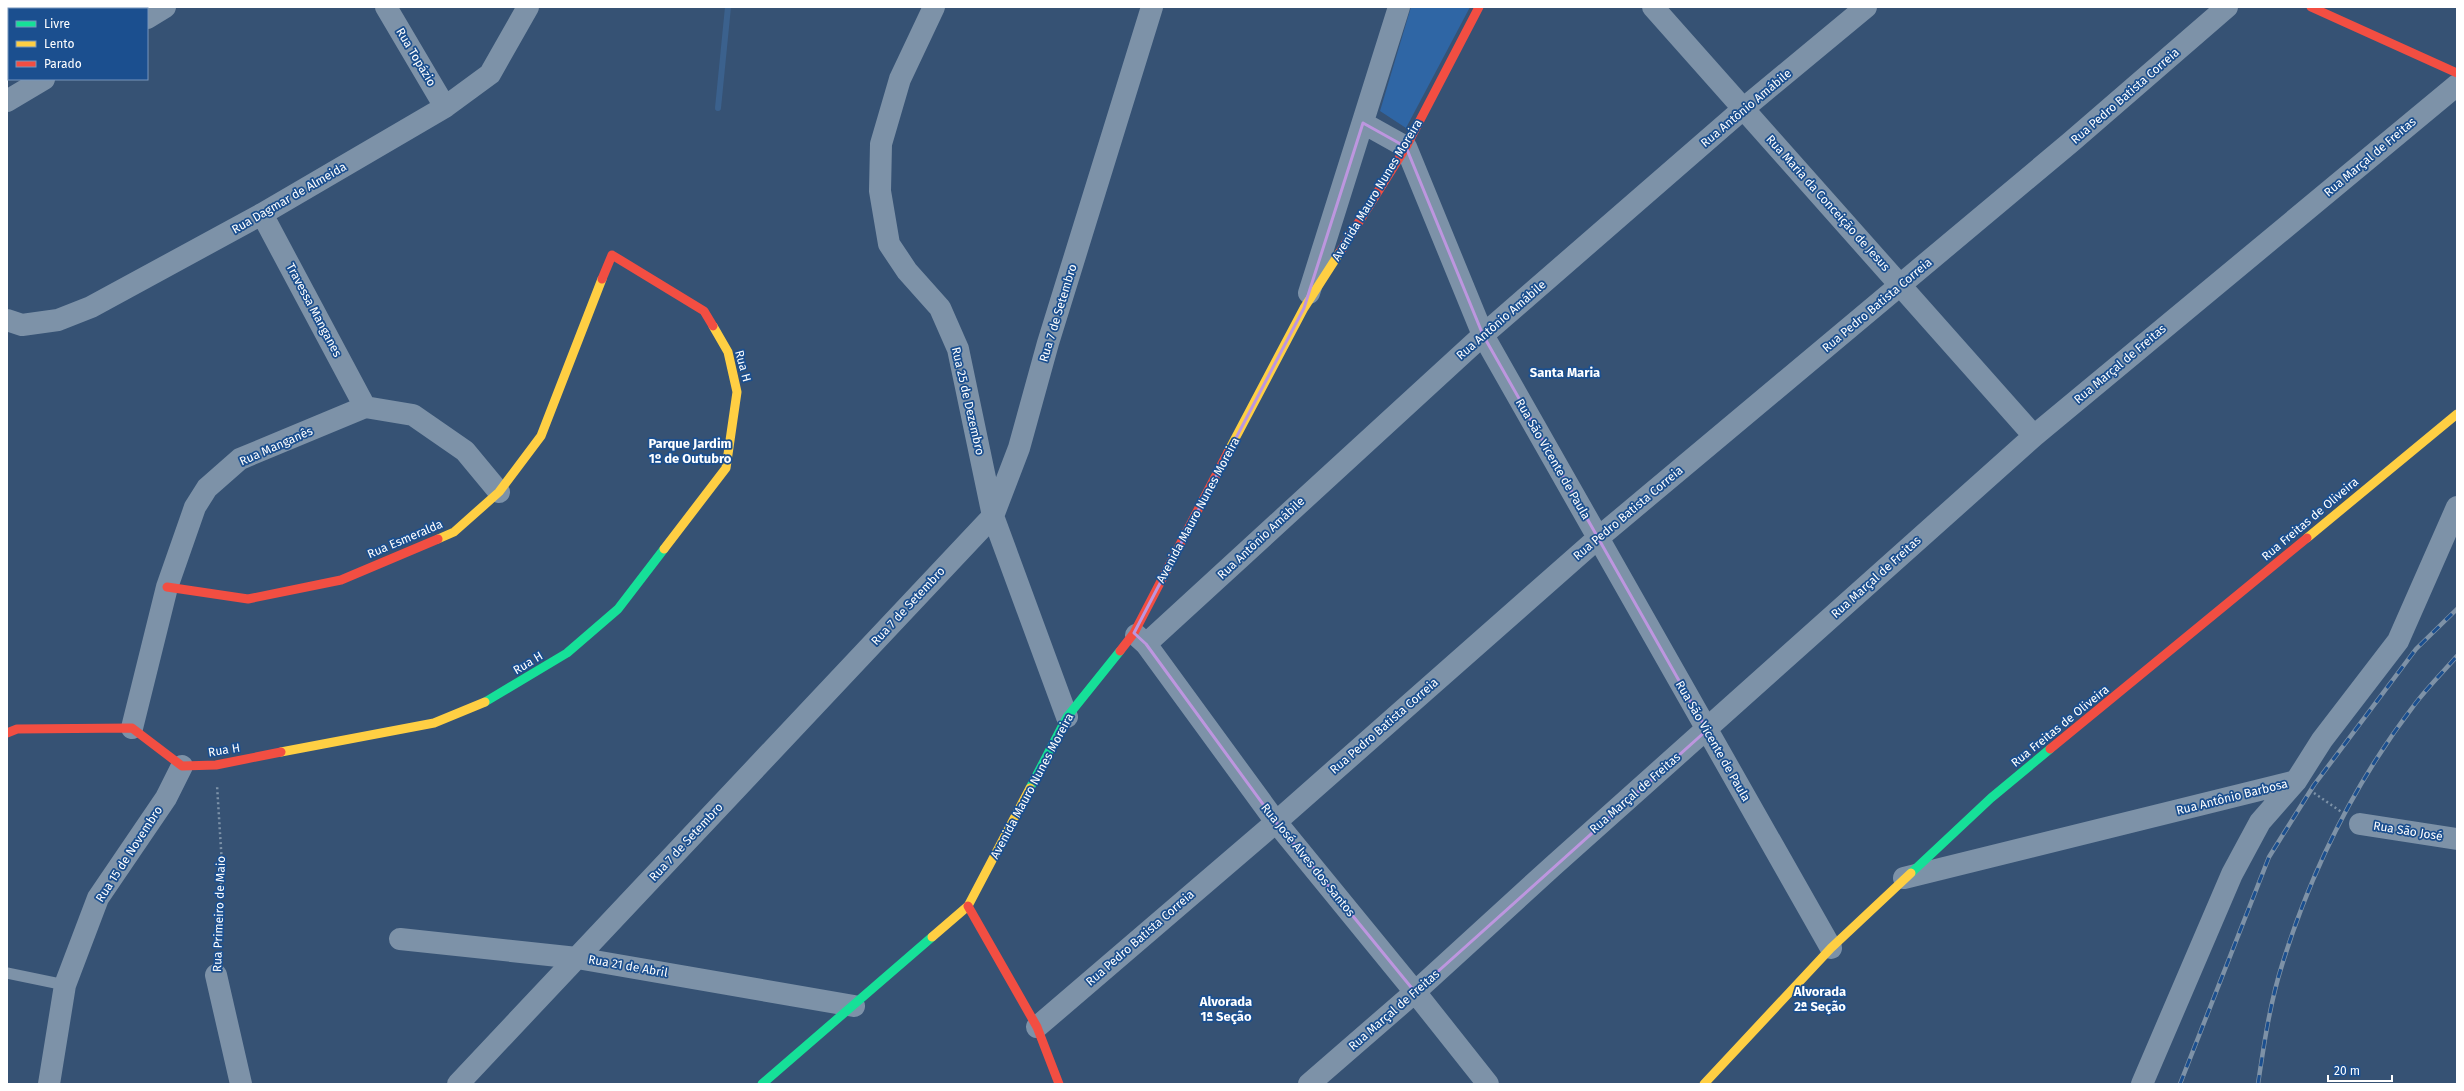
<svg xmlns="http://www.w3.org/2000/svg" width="2464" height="1091" font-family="'Fira Sans',sans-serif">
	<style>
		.green { fill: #2f66a5 }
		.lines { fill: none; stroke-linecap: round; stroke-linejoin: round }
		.stream { stroke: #3b618d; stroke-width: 6 }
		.path { stroke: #7d92a8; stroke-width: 2.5; stroke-dasharray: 2 3; stroke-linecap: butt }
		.lane { stroke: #7d92a8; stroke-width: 11 }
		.street { stroke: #7d92a8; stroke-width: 22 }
		.fast { stroke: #16e098; stroke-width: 9 }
		.slow { stroke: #ffcf43; stroke-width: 9 }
		.jam { stroke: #f24e42; stroke-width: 9 }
		.rail-casing { stroke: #7e92a7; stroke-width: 4.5 }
		.rail { stroke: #1b4f8f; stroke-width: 3; stroke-dasharray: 9; stroke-linecap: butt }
		.marked { fill: none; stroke: #bd96df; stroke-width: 3; stroke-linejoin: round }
		.labels { text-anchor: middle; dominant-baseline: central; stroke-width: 3.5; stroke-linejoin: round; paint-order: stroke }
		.street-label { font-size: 12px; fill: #fff; stroke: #1b4f8f }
		.neighbourhood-label { font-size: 13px; font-weight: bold; fill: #fff; stroke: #1b4f8f }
	</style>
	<rect width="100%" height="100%" fill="#365274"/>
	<path class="green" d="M1411,7H1470L1406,128L1380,111Z"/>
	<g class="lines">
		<path class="stream" d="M718,108L728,7"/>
		<path class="path" d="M2314,793L2343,813
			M217,954L222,865L217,785"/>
		<path class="lane" d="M7,973L65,985"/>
		<path class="street" d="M386,7L445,107
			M934,7L900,79L881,144L880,191L889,244L907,271L940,308L958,349L993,516L1067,717
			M1653,7L2034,436
			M147,18L165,7
			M7,101L44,79
			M1363,123L1406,147L1483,335L1831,948
			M262,214L365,407
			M1309,293L1399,7
			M7,320L22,325L58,320L91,307L262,214L445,107L490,74L528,7
			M1136,635L1146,644L1276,822L1415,992L1488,1084
			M1146,644L1483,335L1743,109L1866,7
			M132,728L167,587L195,507L207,488L240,459L365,407L413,415L465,451L499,492
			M2360,824L2457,839
			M1904,878L2296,781
			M400,939L577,958L854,1006
			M216,975L241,1084
			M1037,1027L1276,822L1598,538L2071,142L2227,7
			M49,1084L65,985L98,898L166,798L182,766
			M458,1084L993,516L1019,448L1048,343L1152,7
			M1309,1084L1415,992L1553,866L2034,436L2457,85
			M2142,1084L2232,874L2260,822L2296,781L2322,740L2398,641L2457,507"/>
		<path class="fast" d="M485,702L567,653L618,609L664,549
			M1030,788L1067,717L1120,651
			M1911,873L1991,798L2050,749
			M762,1084L932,937"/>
		<path class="slow" d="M1228,452L1304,308L1340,252
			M2307,538L2457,414
			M438,539L454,532L499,492L541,436L602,279
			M664,549L726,468L737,392L728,352L713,326
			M281,752L434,723L485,702
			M932,937L968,906L1030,788
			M1704,1084L1831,948L1911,873"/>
		<path class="jam" d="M2311,7L2457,73
			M1340,252L1406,147L1479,7
			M602,279L612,255L704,311L713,326
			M167,587L248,599L341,580L438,539
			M1120,651L1134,633L1228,452
			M7,733L17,729L132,728L182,766L216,765L281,752
			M2050,749L2307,538
			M968,906L1037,1027L1059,1084"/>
		<g class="rail-casing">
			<path id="rail" d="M2180,1084L2269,857L2314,785L2416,649L2457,609
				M2258,1084C2264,1044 2270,1003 2282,965C2311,871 2355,782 2415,704C2428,687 2443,672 2457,656"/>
		</g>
		<use href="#rail" class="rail"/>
	</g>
	<path class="marked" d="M1363,123L1406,147L1483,335L1707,730L1415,992L1276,822L1146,644L1134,633L1304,308Z"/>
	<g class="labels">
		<g class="street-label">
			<text transform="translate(416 57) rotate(59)">Rua Topázio</text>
			<text transform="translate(2125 96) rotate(-41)">Rua Pedro Batista Correia</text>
			<text transform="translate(1746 108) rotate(-40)">Rua Antônio Amábile</text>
			<text transform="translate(2370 157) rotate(-40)">Rua Marçal de Freitas</text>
			<text transform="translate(1377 190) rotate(-59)">Avenida Mauro Nunes Moreira</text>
			<text transform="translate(289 198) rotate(-30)">Rua Dagmar de Almeida</text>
			<text transform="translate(1828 203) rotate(48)">Rua Maria da Conceição de Jesus</text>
			<text transform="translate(1877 305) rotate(-40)">Rua Pedro Batista Correia</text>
			<text transform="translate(314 310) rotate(62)">Travessa Manganes</text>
			<text transform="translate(1058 313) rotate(-73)">Rua 7 de Setembro</text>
			<text transform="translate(1501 320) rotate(-41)">Rua Antônio Amábile</text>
			<text transform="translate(2120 364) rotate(-40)">Rua Marçal de Freitas</text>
			<text transform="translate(743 366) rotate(75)">Rua H</text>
			<text transform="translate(968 401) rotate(77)">Rua 25 de Dezembro</text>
			<text transform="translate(276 446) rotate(-24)">Rua Manganês</text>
			<text transform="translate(1553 459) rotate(60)">Rua São Vicente de Paula</text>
			<text transform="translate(1198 510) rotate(-62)">Avenida Mauro Nunes Moreira</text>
			<text transform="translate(1628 513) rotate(-40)">Rua Pedro Batista Correia</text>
			<text transform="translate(2310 519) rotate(-40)">Rua Freitas de Oliveira</text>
			<text transform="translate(1261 538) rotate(-43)">Rua Antônio Amábile</text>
			<text transform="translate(405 539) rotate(-23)">Rua Esmeralda</text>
			<text transform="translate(1876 577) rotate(-42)">Rua Marçal de Freitas</text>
			<text transform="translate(908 606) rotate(-47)">Rua 7 de Setembro</text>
			<text transform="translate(528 663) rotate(-31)">Rua H</text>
			<text transform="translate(1384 726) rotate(-41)">Rua Pedro Batista Correia</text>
			<text transform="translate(2060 726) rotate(-39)">Rua Freitas de Oliveira</text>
			<text transform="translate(1713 741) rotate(60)">Rua São Vicente de Paula</text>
			<text transform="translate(224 750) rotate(-9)">Rua H</text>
			<text transform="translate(1032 786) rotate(-62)">Avenida Mauro Nunes Moreira</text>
			<text transform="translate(1635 793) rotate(-41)">Rua Marçal de Freitas</text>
			<text transform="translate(2232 797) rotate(-14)">Rua Antônio Barbosa</text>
			<text transform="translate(2408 831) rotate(9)">Rua São José</text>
			<text transform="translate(686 842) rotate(-47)">Rua 7 de Setembro</text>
			<text transform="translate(129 854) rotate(-57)">Rua 15 de Novembro</text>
			<text transform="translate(1308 860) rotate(51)">Rua José Alves dos Santos</text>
			<text transform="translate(219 914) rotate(-88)">Rua Primeiro de Maio</text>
			<text transform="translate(1140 938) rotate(-41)">Rua Pedro Batista Correia</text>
			<text transform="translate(628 966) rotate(10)">Rua 21 de Abril</text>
			<text transform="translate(1394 1010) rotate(-41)">Rua Marçal de Freitas</text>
		</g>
		<g class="neighbourhood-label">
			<text x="1565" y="372">Santa Maria</text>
			<text x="690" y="443">Parque Jardim<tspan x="690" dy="15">1º de Outubro</tspan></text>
			<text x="1820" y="991">Alvorada<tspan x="1820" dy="15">2ª Seção</tspan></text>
			<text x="1226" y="1001">Alvorada<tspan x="1226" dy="15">1ª Seção</tspan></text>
		</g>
	</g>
	<rect width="2464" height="1091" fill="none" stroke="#ffffff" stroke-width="16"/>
	<rect x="8" y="8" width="140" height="72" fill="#1b4f8f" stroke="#7695bc"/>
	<rect x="16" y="21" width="20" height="6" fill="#16e098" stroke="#7695bc"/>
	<text x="44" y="28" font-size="12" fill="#ffffff">Livre</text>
	<rect x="16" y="41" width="20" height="6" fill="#ffcf43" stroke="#7695bc"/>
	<text x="44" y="48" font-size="12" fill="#ffffff">Lento</text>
	<rect x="16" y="61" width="20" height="6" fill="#f24e42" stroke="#7695bc"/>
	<text x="44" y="68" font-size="12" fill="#ffffff">Parado</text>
	<path d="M2328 1075v6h64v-6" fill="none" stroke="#ffffff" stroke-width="2"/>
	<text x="2334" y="1075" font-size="12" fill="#ffffff" stroke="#1b4f8f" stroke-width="3" paint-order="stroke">20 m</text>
</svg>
